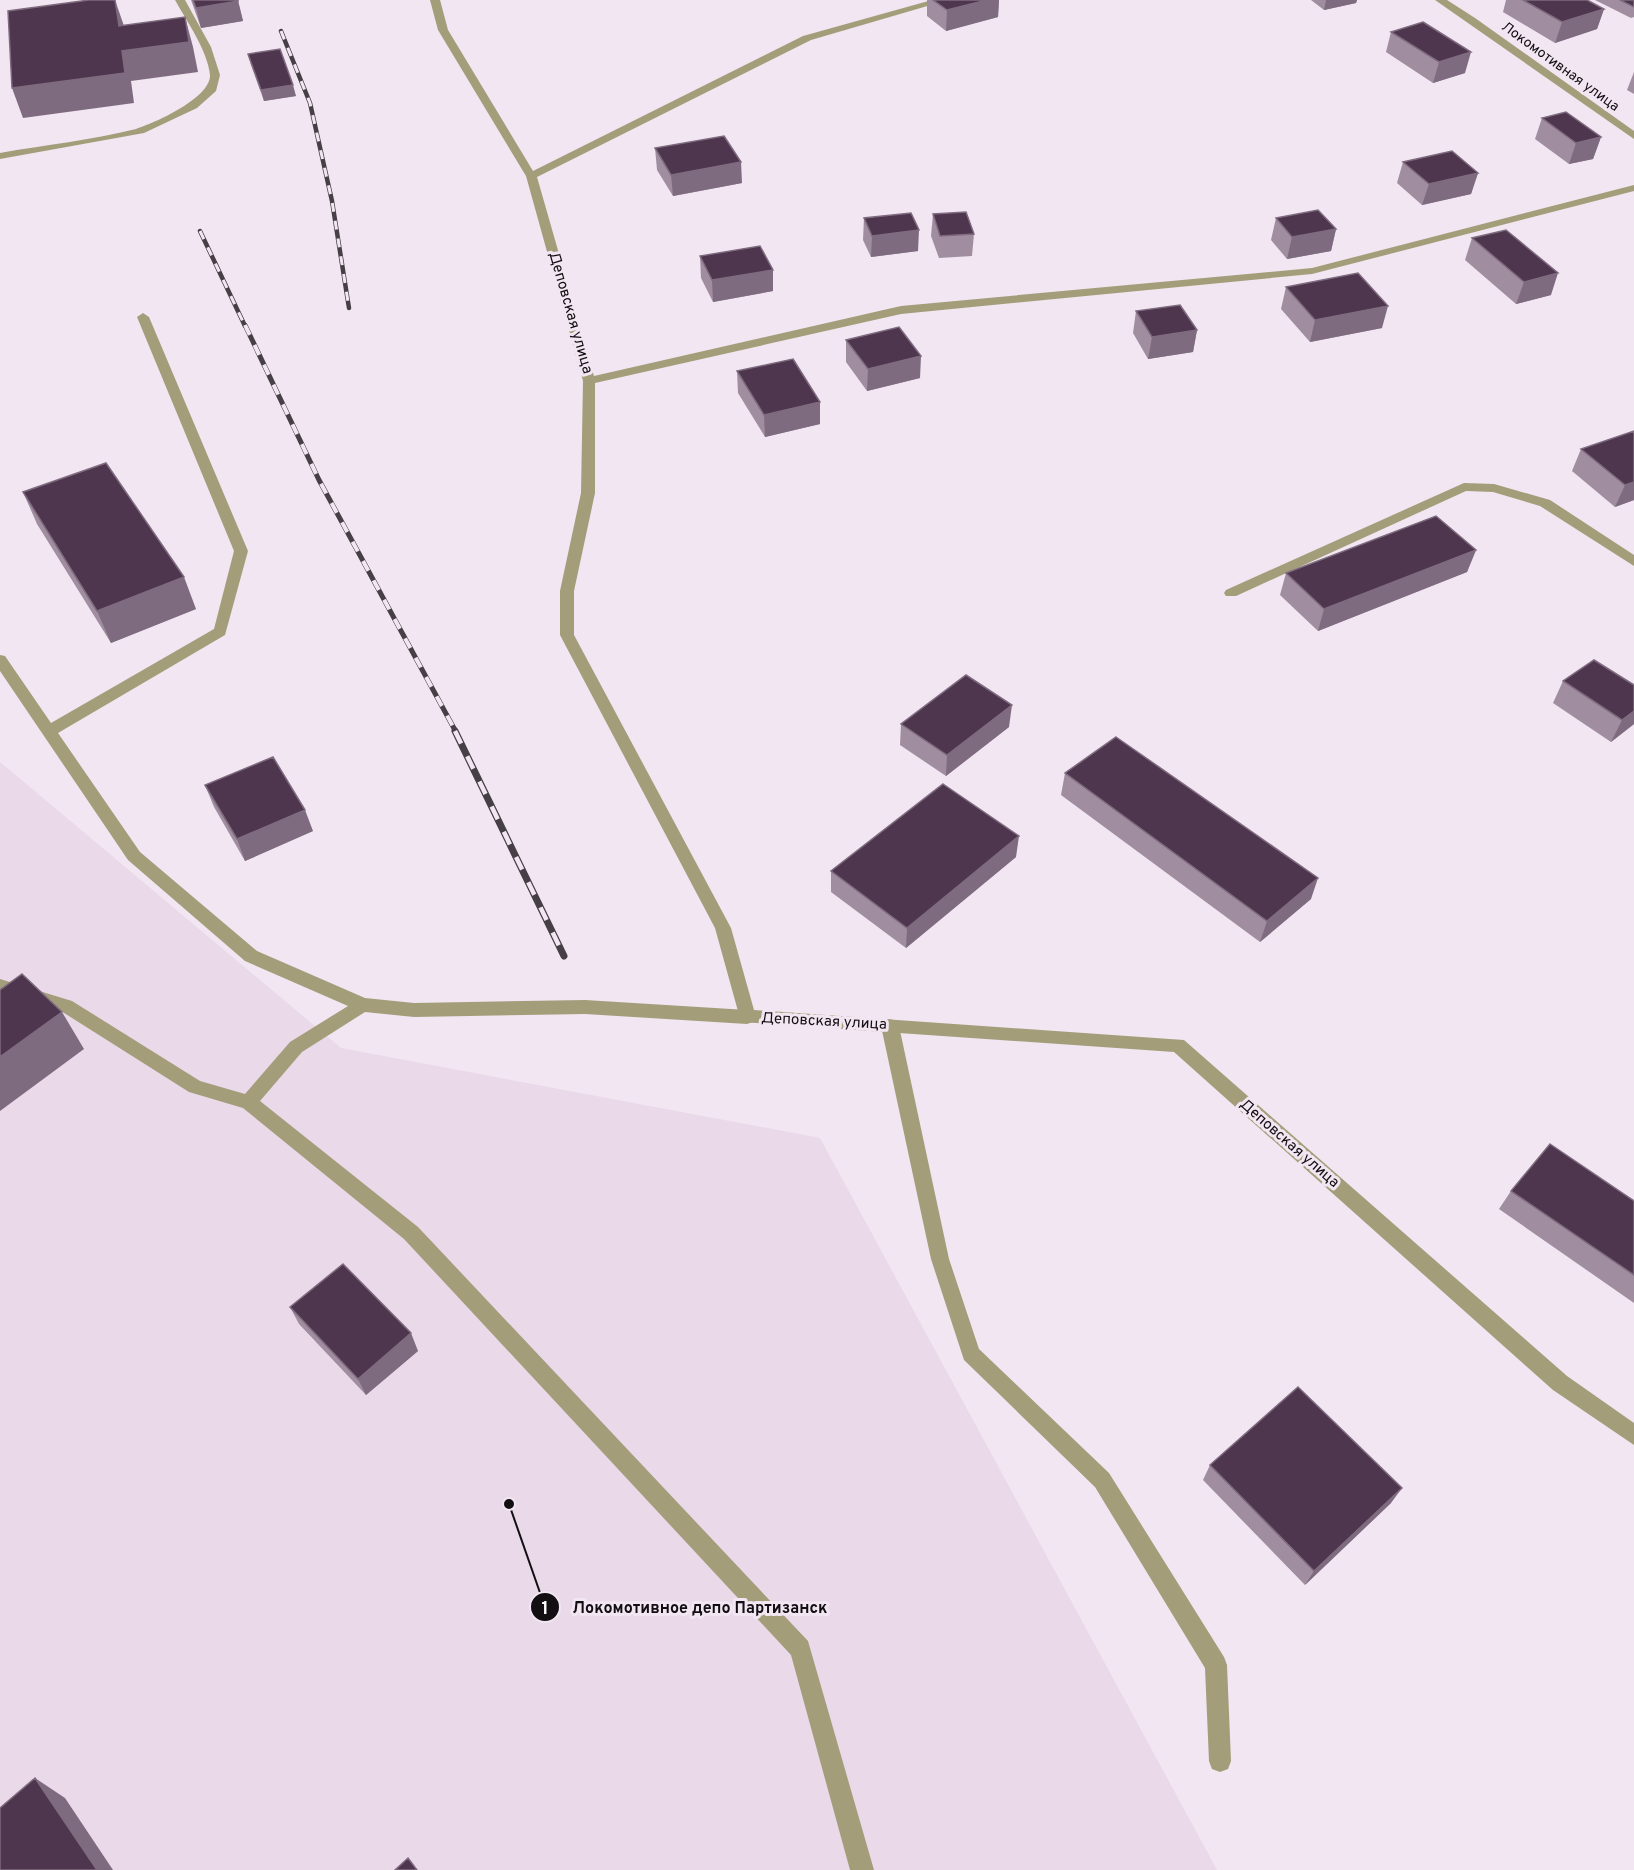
<svg xmlns="http://www.w3.org/2000/svg" width="1634" height="1870" font-family="Overpass,sans-serif">
	<style>
		.built { fill: #ead9e9 }
		.lines { fill: none; stroke-linecap: round; stroke-linejoin: round }
		.service { fill: #a49d7a; fill-rule: evenodd }
		.minor { fill: #a49d7a; fill-rule: evenodd }
		.tertiary { fill: #a49d7a; fill-rule: evenodd }
		.rail-far2-casing { stroke: #464046; stroke-width: 4.5 }
		.rail-far1-casing { stroke: #464046; stroke-width: 5 }
		.rail-casing { stroke: #464046; stroke-width: 7 }
		.rail-far2 { stroke: #f1e6f1; stroke-width: 3; stroke-dasharray: 9; stroke-linecap: butt }
		.rail-far1 { stroke: #f1e6f1; stroke-width: 4; stroke-dasharray: 11; stroke-linecap: butt }
		.rail { stroke: #f1e6f1; stroke-width: 4.5; stroke-dasharray: 14; stroke-linecap: butt }
		.wall { fill: #a08ea0 }
		.shaded-wall { fill: #7f6b7f }
		.building { fill: #4e364e; stroke: #7f6b7f; stroke-width: 1.5 }
		.labels { text-anchor: middle; dominant-baseline: central; stroke-width: 6; stroke-linejoin: round; paint-order: stroke }
		.far-street-label { font-size: 14px; fill: #120e12; stroke: #f1e6f1 }
		.street-label { font-size: 15px; fill: #120e12; stroke: #f1e6f1 }
		.leader { fill: none; stroke: #120e12; stroke-width: 2 }
		.callout-dot { fill: #120e12; stroke: #f1e6f1; stroke-width: 2 }
		.mark-label { font-size: 18px; text-anchor: middle; font-weight: bold; fill: #fff }
		.callout-label { font-size: 16px; text-anchor: middle; font-weight: bold; fill: #120e12; stroke: #f1e6f1; stroke-width: 6; stroke-linejoin: round; paint-order: stroke }
	</style>
	<rect width="100%" height="100%" fill="#f1e6f1"/>
	<path class="built" d="M0,762L341,1048L820,1138L1217,1870H0Z"/>
	<g class="lines">
		<path class="service" d="M175,0H185L211,47L220,75L216,91L197,108L144,133L0,159V153C44,145 93,140 136,129C155,123 211,98 210,75C208,51 186,20 175,0Z
			M143,313L149,317L248,551L225,635L58,733L140,852L257,951L365,998L414,1003L585,1000L747,1010L753,1012L756,1017L753,1022L747,1024L585,1014L414,1017L365,1012L302,1052L260,1101L418,1227L808,1641L874,1870H850L791,1655L404,1239L243,1108L189,1092L61,1011L0,993V979L72,1001L200,1081L245,1094L290,1042L348,1006L245,961L128,860L0,671V655L5,656L51,723L214,629L234,551L137,317Z
			M1464,483L1494,484L1550,500L1634,555V566L1540,506L1493,492L1466,491L1236,596H1226L1224,593L1226,590Z
			M890,1019L896,1021L899,1026L949,1259L979,1349L1109,1473L1224,1657L1227,1665L1231,1761L1228,1769L1220,1772L1212,1769L1209,1761L1205,1668L1095,1487L964,1360L931,1259L881,1026L884,1021Z"/>
		<path class="minor" d="M430,0H440L448,30L533,171L803,36L932,0H948L811,40L537,177L594,376L901,306L1312,268L1634,185V191L1312,274L901,314L595,383V493L574,591V635L731,928L754,1010L1184,1040L1567,1376L1634,1423V1445L1553,1390L1174,1052L741,1022L715,928L560,635V591L581,493L583,381L526,176L438,30Z"/>
		<path class="tertiary" d="M1435,0H1447L1475,18L1634,131V139Z"/>
		<g class="rail-far2-casing">
			<path id="rail-far2" d="M281,31L310,103L332,201L349,308
				M200,231L245,326"/>
		</g>
		<g class="rail-far1-casing">
			<path id="rail-far1" d="M245,325L319,480L456,732"/>
		</g>
		<g class="rail-casing">
			<path id="rail" d="M455,731L564,956"/>
		</g>
		<use href="#rail-far2" class="rail-far2"/>
		<use href="#rail-far1" class="rail-far1"/>
		<use href="#rail" class="rail"/>
	</g>
	<path class="wall" d="M191,0H238L243,21L201,28Z
		M927,0H999L998,17L946,31L927,16Z
		M1311,0H1357L1356,3L1324,10Z
		M1506,0H1587L1604,9L1597,29L1555,43L1503,12Z
		M1595,0H1634V17L1631,18Z
		M1391,32L1465,73L1433,83L1386,52Z
		M248,54L296,96L264,101L251,65Z
		M1634,72V94L1627,90Z
		M1542,118L1601,137L1593,159L1569,164L1535,139Z
		M655,148L742,183L673,196L657,170Z
		M1403,162L1478,173L1471,194L1422,205L1397,183Z
		M933,214L974,234L972,256L939,258L931,236Z
		M864,218L918,251L871,257L863,240Z
		M1276,218L1336,229L1331,251L1287,259L1271,240Z
		M1472,238L1551,295L1516,304L1465,260Z
		M700,256L773,270V291L713,302L701,278Z
		M1286,287L1382,328L1310,342L1281,309Z
		M1136,311L1197,330L1193,352L1148,359L1133,333Z
		M846,340L920,378L867,391L846,362Z
		M737,371L820,402V424L765,437L738,393Z
		M1634,431V500L1615,507L1572,471L1581,449Z
		M23,492L196,609L111,643L37,524Z
		M1476,550L1467,572L1318,631L1280,595L1286,573Z
		M1563,681L1634,724L1611,742L1553,703Z
		M901,724L1009,727L946,776L900,745Z
		M1065,773L1311,899L1260,942L1061,795Z
		M205,785L313,831L245,861L214,807Z
		M1016,857L906,948L831,892V871Z
		M1511,1191L1634,1201V1303L1499,1209Z
		M290,1307L418,1351L366,1395L299,1324Z
		M1210,1465L1391,1503L1305,1585L1203,1480Z"/>
	<path class="shaded-wall" d="M115,0L124,26L185,17L193,47L198,72L131,81L134,103L23,118L12,88L122,51Z
		M987,0H999L998,17L946,31L947,10Z
		M1326,0H1357L1356,3L1324,10Z
		M238,1L243,21L201,28L196,8Z
		M1604,9L1597,29L1555,43L1562,22Z
		M1471,52L1465,73L1433,83L1439,62Z
		M293,85L296,96L264,101L261,90Z
		M1601,137L1593,159L1569,164L1576,143Z
		M741,162L742,183L673,196L671,175Z
		M1478,173L1471,194L1422,205L1429,184Z
		M1336,229L1331,251L1287,259L1292,237Z
		M919,230L918,251L871,257L872,236Z
		M773,270V291L713,302L712,280Z
		M1558,273L1551,295L1516,304L1524,282Z
		M1388,306L1382,328L1310,342L1315,320Z
		M1197,330L1193,352L1148,359L1152,337Z
		M921,356L920,378L867,391L868,369Z
		M820,402V424L765,437L764,415Z
		M1634,482V500L1615,507L1625,485Z
		M1476,550L1467,572L1318,631L1324,609Z
		M184,577L196,609L111,643L97,611Z
		M1012,705L1009,727L946,776L947,755Z
		M1634,711V724L1611,742L1622,720Z
		M305,810L313,831L245,861L237,839Z
		M1019,836L1016,857L906,948L907,928Z
		M1318,878L1311,899L1260,942L1267,921Z
		M62,1012L84,1049L0,1111V1057Z
		M411,1333L418,1351L366,1395L358,1379Z
		M1402,1488L1391,1503L1305,1585L1314,1571Z
		M35,1778L65,1798L113,1870H97Z"/>
	<path class="building" d="M89,0H115L119,26L185,17L189,42L122,51L125,73L12,88L8,11Z
		M193,0H238V1L196,8Z
		M933,0H987L947,10Z
		M1523,0H1587L1604,9L1562,22Z
		M1620,0H1634V7Z
		M1423,22L1471,52L1439,62L1391,32Z
		M280,49L293,85L261,90L248,54Z
		M1566,112L1601,137L1576,143L1542,118Z
		M724,136L741,162L671,175L655,148Z
		M1452,151L1478,173L1429,184L1403,162Z
		M1318,210L1336,229L1292,237L1276,218Z
		M966,212L974,234L940,236L933,214Z
		M911,213L919,230L872,236L864,218Z
		M1506,230L1558,273L1524,282L1472,238Z
		M760,246L773,270L712,280L700,256Z
		M1358,273L1388,306L1315,320L1286,287Z
		M1180,305L1197,330L1152,337L1136,311Z
		M899,327L921,356L868,369L846,340Z
		M793,359L820,402L764,415L737,371Z
		M1634,431V482L1625,485L1581,449Z
		M106,463L184,577L97,611L23,492Z
		M1436,516L1476,550L1324,609L1286,573Z
		M1594,660L1634,685V711L1622,720L1563,681Z
		M966,675L1012,705L947,755L901,724Z
		M1116,737L1318,878L1267,921L1065,773Z
		M273,757L305,810L237,839L205,785Z
		M943,784L1019,836L907,928L831,871Z
		M22,974L62,1012L0,1057V990Z
		M1550,1144L1634,1201V1275L1511,1191Z
		M343,1264L411,1333L358,1379L290,1307Z
		M1298,1387L1402,1488L1314,1571L1210,1465Z
		M35,1778L97,1870H0V1808Z
		M408,1858L417,1870H395Z"/>
	<g class="labels">
		<g class="far-street-label">
			<text transform="translate(1560 67) rotate(36)">Локомотивная улица</text>
		</g>
		<g class="street-label">
			<text transform="translate(570 313) rotate(74)">Деповская улица</text>
			<text transform="translate(824 1022) rotate(3)">Деповская улица</text>
			<text transform="translate(1289 1144) rotate(41)">Деповская улица</text>
		</g>
	</g>
	<path class="leader" d="M509 1504L545 1607"/>
	<g class="callout-dot">
		<circle cx="509" cy="1504" r="6"/>
		<circle cx="545" cy="1607" r="15"/>
	</g>
	<g class="mark-label">
		<text x="545" y="1614">1</text>
	</g>
	<g class="callout-label">
		<text x="700" y="1613">Локомотивное депо Партизанск</text>
	</g>
</svg>
